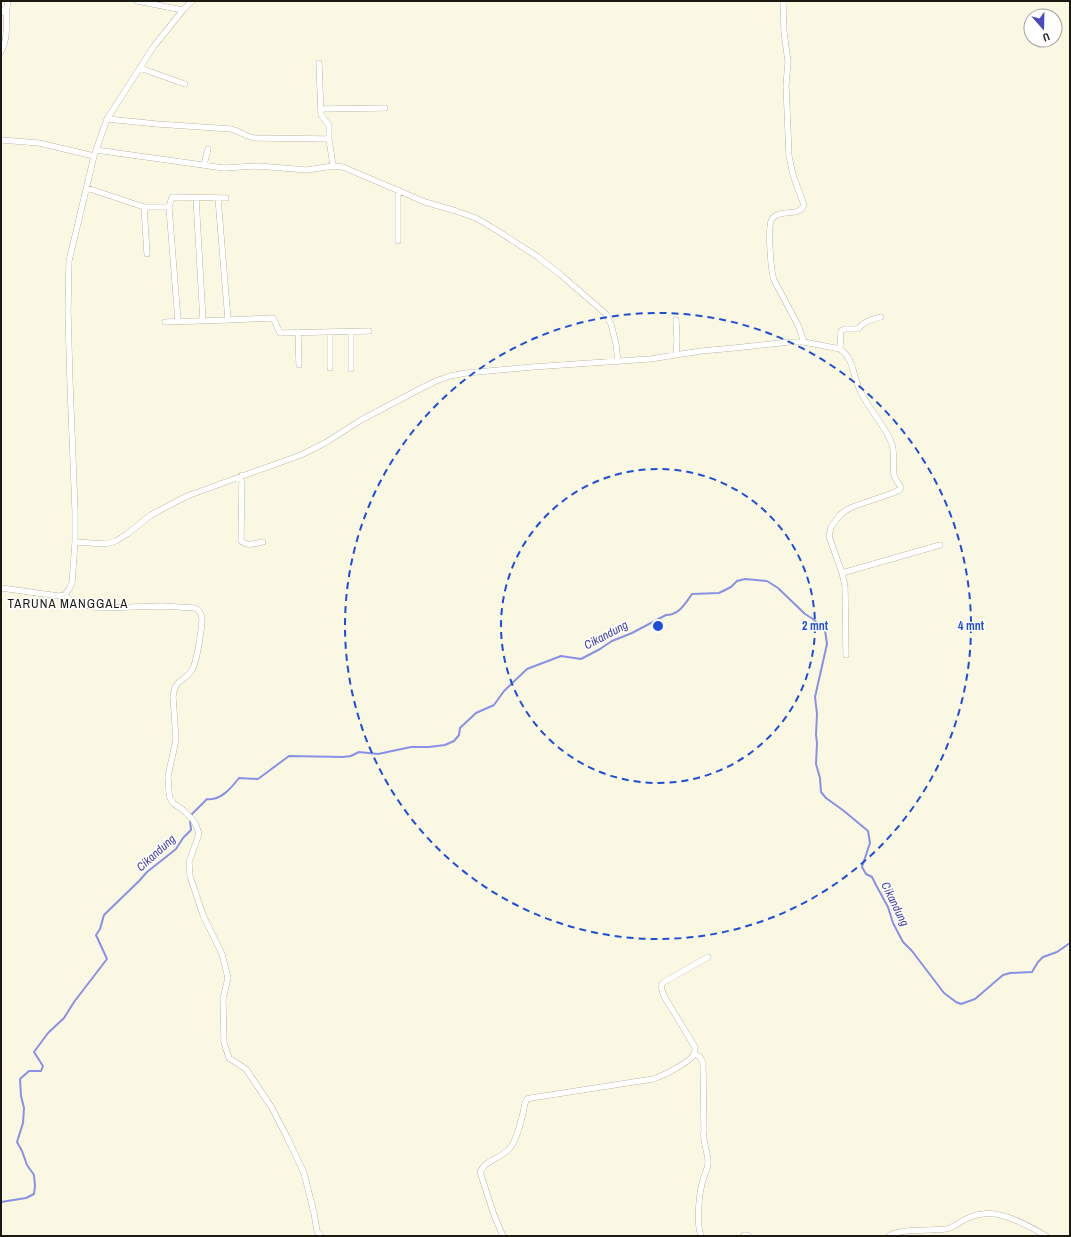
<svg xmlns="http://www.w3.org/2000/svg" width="1071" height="1237" font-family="'Archivo Narrow',sans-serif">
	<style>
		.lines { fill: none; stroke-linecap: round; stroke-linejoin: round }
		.stream { stroke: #8891e5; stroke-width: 2 }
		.minor-casing { stroke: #979581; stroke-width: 6 }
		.minor { stroke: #fff; stroke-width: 5.5 }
		.ring { fill: none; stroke: #1d4ed8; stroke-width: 2; stroke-dasharray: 7 5 }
		.labels { text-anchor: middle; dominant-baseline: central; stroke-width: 3; stroke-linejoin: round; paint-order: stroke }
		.water-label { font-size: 12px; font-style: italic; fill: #4242a4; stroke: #fff }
		.quarter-label { font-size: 13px; letter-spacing: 1px; fill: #1b1a12; stroke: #fff }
		.centre { fill: #1d4ed8; stroke: #fff; stroke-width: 2 }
		.ring-label { font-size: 12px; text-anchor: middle; font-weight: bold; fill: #1d4ed8; stroke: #fff; stroke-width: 3; stroke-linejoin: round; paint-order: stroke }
	</style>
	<rect width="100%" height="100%" fill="#faf8e2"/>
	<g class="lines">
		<path class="stream" d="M190,816L207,799C221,801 232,787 239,778L258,779L289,756L343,757L351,756L359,752L378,754L411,747H429L445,745L454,741L459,735L460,728L476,713L494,705L504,691L527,669L561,656L581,659L600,649L612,641L632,633L666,615C679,615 685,604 692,594L719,593L731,587L737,581L745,579L767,581L778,588L805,614L813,619L825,630L827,644L815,697L817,714L816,735L817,743L816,764L820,778L821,792L826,798L844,811L868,831L870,843L862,867L866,874L872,877L876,885L888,907L893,923L903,942L912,951L944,993L956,1002L961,1004L975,999L1003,975L1010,973L1032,972L1038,962L1043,957L1057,952L1070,943
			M1,1202L26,1198L34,1194L35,1186L34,1175L27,1165L22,1151L17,1142L23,1123L24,1108L21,1096L20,1079L29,1071H41L43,1066L34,1052L48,1033L64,1018L74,1002L107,959L96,935L100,929L104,915L139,881L147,872L176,849L183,838L191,830L190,820"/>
		<g class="minor-casing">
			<path id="minor" d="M137,1L183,10
				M783,1L784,32L788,62L786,85L789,156L793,175L804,205C799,218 780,208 772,219C767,225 771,272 774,280L798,325L804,342
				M1,13L7,7L8,1
				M1,52C9,38 5,23 7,7
				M319,63L321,115L329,125V139L333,166
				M140,68L185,84
				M321,109L385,108
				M107,119L157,124L231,129C240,131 246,137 255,138L329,139
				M1,140L39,143L94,156
				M96,150L224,168L258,166L307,170L333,166L343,167L425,202L456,211L476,218L498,231L538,257L561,275L606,314L611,324L616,344L618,362
				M204,165L208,149
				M87,188L144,207L147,254
				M398,190V241
				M196,198L203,321
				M144,207H169L172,197L226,198
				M169,207L178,321
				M228,320L273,318L280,333L369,331
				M165,322L228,320L218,198
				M298,332L299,365
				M351,332V369
				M840,349L841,331L844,329H858C864,321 873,319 881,317
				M676,355L677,339L676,320
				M330,368V332
				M242,475L241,541C248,547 255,543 263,542
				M75,542L106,544L116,541L127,534L151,515L187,496L301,455L325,443L361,420L418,390L436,381L450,376L466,373L532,367L650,359L701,351L734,348L789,342H804L840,349C853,358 853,374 859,388C867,408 884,423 892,444C895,454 892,464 894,475C895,480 899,483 901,488L899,490L893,493L855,506L848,509L840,515L831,527L829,536L831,542L842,573L845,586L846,655
				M842,573L940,545
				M1,588L59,596L65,595L69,589L72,583L75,542V510L70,383L68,311L69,261L94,156L107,119L154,46L183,10L192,1
				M65,595L70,600L77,603L99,608L162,606L195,608C199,610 201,613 202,618C202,627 197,662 192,670C184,683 176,677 173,696L176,740L168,776L169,792L170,798L173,803L183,810L193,820L196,825L199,834L189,862L190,876L203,915L222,954L228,978L223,999L224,1043L229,1058L246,1069L272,1108L288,1139L304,1173L314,1213L317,1231L321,1236
				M694,1053L700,1057L703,1063L704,1131C702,1143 708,1150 708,1162C708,1168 705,1174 703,1180C699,1193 696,1223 701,1236
				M503,1236L494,1215L480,1172C485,1160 502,1158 510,1148C517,1140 523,1115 525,1103L527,1099L531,1098L653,1079C663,1076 686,1064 693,1056C695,1054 695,1050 695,1047L664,996L662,990L661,985L664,982L708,957
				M743,1236L745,1235L749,1236
				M889,1236C901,1228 931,1231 946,1229C955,1227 960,1221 968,1218C973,1216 978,1214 983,1214C1001,1210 1031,1227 1046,1236"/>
		</g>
		<use href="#minor" class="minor"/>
	</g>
	<g class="ring">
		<circle cx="658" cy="626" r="157"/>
		<circle cx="658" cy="626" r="313"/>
	</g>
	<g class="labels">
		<g class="water-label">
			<text transform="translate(606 635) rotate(-28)">Cikandung</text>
			<text transform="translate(156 853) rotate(-42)">Cikandung</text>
			<text transform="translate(895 904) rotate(64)">Cikandung</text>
		</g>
		<g class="quarter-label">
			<text x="68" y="603">TARUNA MANGGALA</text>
		</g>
	</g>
	<circle cx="658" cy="626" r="6" class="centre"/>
	<g class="ring-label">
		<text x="815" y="630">2 mnt</text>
		<text x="971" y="630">4 mnt</text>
	</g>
	<rect width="1071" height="1237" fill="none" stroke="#1b1a12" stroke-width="4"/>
	<g transform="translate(1043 28) rotate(160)"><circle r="19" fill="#ffffff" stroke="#a4a3a0"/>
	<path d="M0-3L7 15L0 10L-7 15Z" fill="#4a49bf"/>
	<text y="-6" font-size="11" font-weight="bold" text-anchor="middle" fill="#1b1a12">U</text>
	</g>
</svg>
